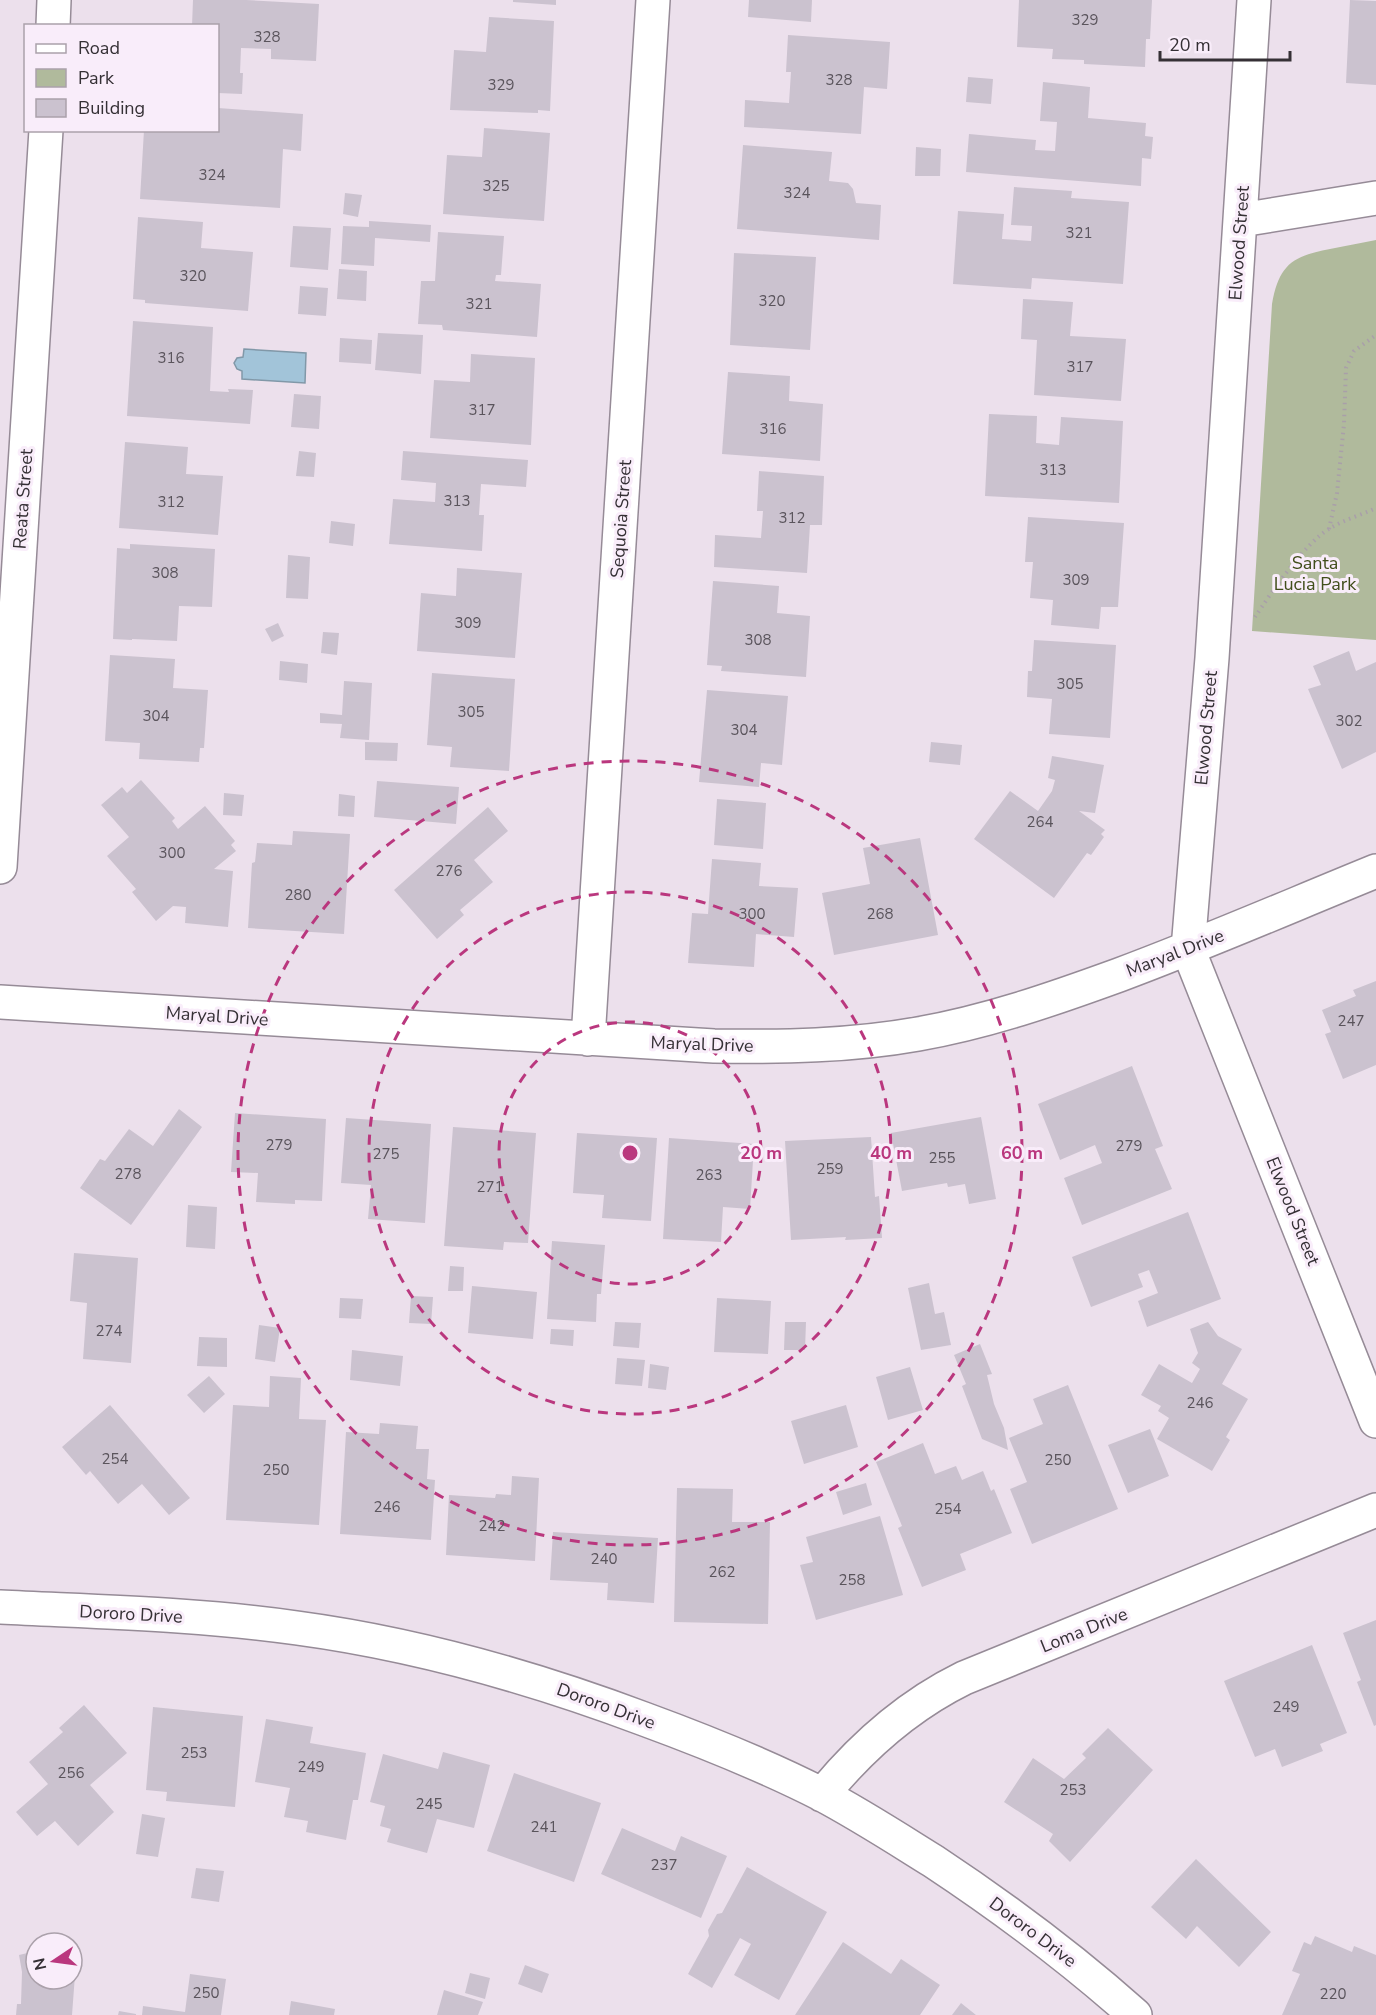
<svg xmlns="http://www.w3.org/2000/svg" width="1376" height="2015" font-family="'Nunito Sans',sans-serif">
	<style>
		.green { fill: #b0ba9c }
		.water { fill: #a2c4d9; stroke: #8198a8; stroke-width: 1.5 }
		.building { fill: #cbc2cf }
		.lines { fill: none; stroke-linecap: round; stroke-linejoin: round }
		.street-casing { stroke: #968b97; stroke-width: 36 }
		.path { stroke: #a99fa9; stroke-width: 4; stroke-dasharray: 1.5 4.5; stroke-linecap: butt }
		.street { stroke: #fff; stroke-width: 33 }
		.ring { fill: none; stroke: #ba377e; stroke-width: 3; stroke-dasharray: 10 8 }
		.labels { text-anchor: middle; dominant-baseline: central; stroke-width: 6; stroke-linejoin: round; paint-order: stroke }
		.number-label { font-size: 15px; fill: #5a545c }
		.street-label { font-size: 18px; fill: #353035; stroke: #f9edfa }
		.park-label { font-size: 18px; fill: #414e1b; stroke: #f9edfa }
		.centre { fill: #ba377e; stroke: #f9edfa; stroke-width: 3 }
		.ring-label { font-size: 18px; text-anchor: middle; font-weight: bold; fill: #ba377e; stroke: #f9edfa; stroke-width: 6; stroke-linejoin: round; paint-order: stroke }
	</style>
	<rect width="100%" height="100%" fill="#ece0ec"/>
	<path class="green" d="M1376,240V640L1252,631L1272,304C1279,265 1292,256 1330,249C1345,246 1361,243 1376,240Z"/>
	<path class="water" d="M244,349L306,353L305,383L242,379V371L237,369L234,363L237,358L243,357Z"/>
	<path class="building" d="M193,0H246L319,4L316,61L271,59V49L241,48L240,73H243L242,94L218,93V26H192Z
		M513,0H556V5L513,2Z
		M749,0H812L811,22L748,17Z
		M1019,0H1152L1150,39H1146L1145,67L1084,64V60L1052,59L1053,49L1017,47Z
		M1350,0L1376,1V85L1346,83Z
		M489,17L554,21L550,111L538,110V113L450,110L454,50L486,52Z
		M788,35L890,42L887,89L864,87L861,134L744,127L745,100L789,103L791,72H786Z
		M968,77L993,79L991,104L966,102Z
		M1043,82L1090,87L1088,118L1146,123L1145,136L1153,137L1151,159L1142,158L1141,186L966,172L969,134L1036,140L1035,150L1055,151L1057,122L1040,121Z
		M218,108L303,114L301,151L283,149L280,208L140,199L144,130H218Z
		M484,128L550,133L544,221L443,214L447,155L482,157Z
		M743,145L832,152L829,181L848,183L853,189L856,203L881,205L879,240L737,229Z
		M916,147L941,149L940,176H915Z
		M1014,187L1072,191L1071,198L1129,202L1123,284L1032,278L1031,289L953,284L958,211L1004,214L1002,239L1031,241L1032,226L1011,225Z
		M345,193L362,195L358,217L343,214Z
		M138,217L203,222L201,248L253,252L248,311L145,303V300L133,299Z
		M369,221L431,225L430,242L375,238L374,266L341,264L343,226L369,227Z
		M293,226L331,228L328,270L290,267Z
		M438,232L504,236L501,275H496L495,281L541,284L537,337L443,330L442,325L418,324L421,281H435Z
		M734,253L816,257L810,350L730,345Z
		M339,269L367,271L366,301L337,299Z
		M300,286L328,288L326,316L298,314Z
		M1023,299L1073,302L1070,336L1126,339L1121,401L1034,395L1037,340L1021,339Z
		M133,321L213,327L210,391L229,392L228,389L253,390L250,424L127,416Z
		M378,333L423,335L421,374L375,370Z
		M340,338L372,340L371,364L339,362Z
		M471,354L535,358L531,445L430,438L434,380L470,382Z
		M728,372L790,376L789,401L823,404L820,461L722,454Z
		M294,394L321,396L319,429L291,427Z
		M989,414L1037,416L1036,443L1059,445L1061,417L1123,421L1119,503L985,496Z
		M125,442L188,447L186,474L223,476L218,535L119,528Z
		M299,451L316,453L314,477L296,476Z
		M403,451L528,460L526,487L481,484L479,515H484L482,551L389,544L393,499L435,502L436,483L401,480Z
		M759,471L824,476L822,525H810L807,573L714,567L715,535L761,538L763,511H757Z
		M1028,517L1124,523L1118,607H1101L1099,629L1051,625L1053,600L1030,598L1033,562H1025Z
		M331,521L355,524L353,546L329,543Z
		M130,544L215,549L212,607L179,606L177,641L132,639V640L113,639L117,548L130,549Z
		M288,555L310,557L308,599L286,598Z
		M457,568L522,573L515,658L417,651L421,593L456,596Z
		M713,581L779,586L777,613L810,616L806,677L721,671L722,666L707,665Z
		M278,623L284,636L272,642L265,629Z
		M323,632L339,633L337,655L321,653Z
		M1034,640L1116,645L1110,738L1049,734L1052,699L1027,697L1028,671H1032Z
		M1349,651L1356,671L1376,662V752L1342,769L1308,689L1321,685L1313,666Z
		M110,655L175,659L173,688L208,690L204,748H200L199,762L139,759L140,743L105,741Z
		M280,661L308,664L307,683L279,680Z
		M432,673L515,679L509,771L450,767L452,747L427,745Z
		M344,681L372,683L369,740L340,738L342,724L320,723V713L342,715Z
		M707,690L788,696L782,765L761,763L759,787L699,782Z
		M365,742L398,743L397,761L365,760Z
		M931,742L962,745L960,765L929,762Z
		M1052,756L1104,765L1095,813L1079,811L1105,830L1101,834L1104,837L1091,855L1087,853L1054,898L974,839L1010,791L1038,811L1052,791L1055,780L1048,778Z
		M141,780L175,818L172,821L178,829L205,806L235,841L231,845L236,851L214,869L233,871L228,927L185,923L186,907L173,906L156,921L132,892L136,889L107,856L129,837L101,805L122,787L127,793Z
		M377,781L459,787L456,824L374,817Z
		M224,793L244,795L242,816L223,815Z
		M339,794L355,796L354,817L338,816Z
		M717,799L766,803L763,849L714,845Z
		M488,807L508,831L474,860L493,882L460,910L464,915L437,939L394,890Z
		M293,831L350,834L344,934L248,928L252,863L255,862L257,843L292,845Z
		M920,838L938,935L834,955L822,893L870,884L863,848Z
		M712,859L761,863L759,886L798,888L794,937L756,934L754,967L688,963L692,913L708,914Z
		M1376,981V1065L1343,1079L1325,1034L1331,1032L1322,1010L1356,996L1353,990Z
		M1132,1066L1163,1146L1155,1149L1172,1189L1082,1225L1064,1178L1102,1163L1095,1145L1060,1160L1038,1104Z
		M179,1109L202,1127L131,1225L80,1188L100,1159L105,1161L129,1129L153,1146Z
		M235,1113L326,1119L322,1201L295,1200V1204L256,1202L258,1173L231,1172Z
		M981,1117L996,1199L969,1204L965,1184L948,1187L947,1183L902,1191L891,1133Z
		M346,1118L431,1124L425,1223L368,1219L371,1185L341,1183Z
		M453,1127L536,1133L528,1243L504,1242L503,1250L444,1246Z
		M577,1133L657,1138L651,1221L602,1218L604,1195L573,1193Z
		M871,1137L875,1197L879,1196L882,1238L845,1240L846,1237L791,1240L785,1141Z
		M669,1138L754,1144L750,1209L723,1207L721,1242L663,1239Z
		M188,1205L217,1207L215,1249L186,1247Z
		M1188,1212L1221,1299L1147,1327L1138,1301L1158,1293L1149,1270L1138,1274L1143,1287L1091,1307L1072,1257Z
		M552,1241L605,1245L601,1294H597L596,1322L547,1319Z
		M74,1253L138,1258L131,1363L83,1359L87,1303L70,1301Z
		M450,1266L464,1267L463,1291H448Z
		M929,1283L935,1314L944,1312L951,1345L921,1350L908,1288Z
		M472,1286L537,1292L533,1339L468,1333Z
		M411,1296L433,1297L431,1324L409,1323Z
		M340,1298L363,1299L361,1319L339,1318Z
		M717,1298L771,1301L768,1354L714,1352Z
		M615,1322L641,1323L639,1348L613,1346Z
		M785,1322H806L805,1350H784Z
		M1208,1322L1218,1336L1242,1349L1222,1384L1248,1399L1226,1437L1230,1440L1212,1471L1157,1439L1169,1418L1158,1411L1161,1406L1141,1395L1159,1364L1192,1383L1200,1369L1192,1363L1198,1353L1190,1329Z
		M259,1325L280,1328L275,1362L255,1359Z
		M551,1329L574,1330L573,1346L550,1344Z
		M199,1337L227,1338V1367L197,1366Z
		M980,1344L992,1374L987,1375L994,1404L1004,1428L1008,1450L982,1439L962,1386L966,1384L954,1355Z
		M352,1350L403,1356L400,1386L350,1380Z
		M617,1358L645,1360L642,1386L615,1384Z
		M650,1364L669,1367L666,1390L648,1388Z
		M910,1367L923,1410L888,1420L876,1377Z
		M209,1376L225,1394L204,1413L187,1395Z
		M270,1376L301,1378L299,1419L326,1420L319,1525L226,1520L233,1405L269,1407Z
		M1068,1385L1118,1509L1032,1544L1010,1489L1027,1482L1009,1438L1043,1424L1033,1399Z
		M110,1405L190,1498L169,1515L142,1484L118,1504L90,1471L86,1475L62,1447Z
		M846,1405L858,1447L804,1464L791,1421Z
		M380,1423L418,1426L416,1449H429L427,1479L435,1480L431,1540L340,1534L346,1432L379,1434Z
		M1150,1429L1169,1476L1128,1493L1108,1445Z
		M923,1443L935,1474L956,1466L962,1480L983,1471L991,1491L994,1489L1012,1533L960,1554L966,1570L922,1587L898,1528L902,1526L876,1462Z
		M512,1476L539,1478L535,1561L446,1555L449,1495L495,1498L496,1494L511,1495Z
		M866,1483L872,1505L843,1515L836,1492Z
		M677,1488L733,1489L732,1522H770L768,1624L674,1622Z
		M880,1516L903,1595L816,1620L800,1565L813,1562L806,1537Z
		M553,1532L658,1538L654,1603L607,1600L608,1583L550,1580Z
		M1376,1620V1725L1374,1726L1357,1682L1361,1680L1343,1633Z
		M1312,1645L1347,1733L1320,1744L1323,1751L1282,1767L1275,1749L1255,1757L1224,1681Z
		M84,1705L127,1753L90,1785L114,1812L78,1846L55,1821L37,1836L16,1812L48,1784L29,1762L63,1732L59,1728Z
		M153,1707L243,1716L235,1807L166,1801L167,1792L146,1790Z
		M266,1719L313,1727L310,1743L366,1753L358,1800H353L346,1840L306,1832L308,1821L284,1817L290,1788L255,1782Z
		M1108,1728L1153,1770L1070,1862L1049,1841L1053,1834L1004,1802L1033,1758L1064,1779L1086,1758L1082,1754Z
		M443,1752L490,1765L474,1828L437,1819L427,1853L387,1842L391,1829L380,1826L385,1806L370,1802L383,1754L438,1769Z
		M514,1773L601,1803L574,1882L487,1851Z
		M142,1814L165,1818L158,1857L136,1854Z
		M622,1828L675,1851L681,1836L727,1856L701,1918L601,1874Z
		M1196,1859L1271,1932L1239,1967L1197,1926L1186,1939L1151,1907Z
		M747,1867L827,1912L779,2000L734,1975L751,1944L740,1938L712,1988L688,1974L709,1936L708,1930L717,1914L722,1913Z
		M196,1868L224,1871L219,1902L191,1898Z
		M1315,1936L1352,1952L1354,1946L1376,1955V2015H1282L1300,1974L1292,1971L1304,1942L1311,1945Z
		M843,1942L891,1974L901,1959L940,1985L920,2015H795Z
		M36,1951V1979H72V1975H75L72,2015H16L17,2004H21L22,1972L19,1955Z
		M525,1965L549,1974L542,1993L518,1984Z
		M470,1973L490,1978L485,1999L465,1993Z
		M190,1974L226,1979L221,2015H142L143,2006L185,2012Z
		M444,1990L483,2002L478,2015H437Z
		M291,2001L335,2009L334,2015H289Z
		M961,2003L976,2015H952Z
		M119,2011L136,2014V2015H118Z"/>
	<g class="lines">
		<g class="street-casing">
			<path id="street" d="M1254,0L1212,658L1188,949L1376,1421
				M53,26L54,0
				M1241,220L1376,198
				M0,867L46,130
				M0,1002L714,1046C782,1047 851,1046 918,1034C987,1022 1053,999 1119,975C1205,943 1290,906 1376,871
				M588,1039L653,0
				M0,1607C99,1612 199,1614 297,1628C416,1644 532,1677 644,1719C704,1741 764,1765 821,1794C859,1814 896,1838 933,1861C1004,1908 1071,1958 1135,2015
				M822,1795C862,1746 907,1706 964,1678L1376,1510"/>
		</g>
		<path class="path" d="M1329,529L1337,493L1344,424L1346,368L1354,351L1376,335
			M1255,617C1271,593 1305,543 1329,529C1343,520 1361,515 1376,508"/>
		<use href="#street" class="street"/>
	</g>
	<g class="ring">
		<circle cx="630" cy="1153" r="131"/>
		<circle cx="630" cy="1153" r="261"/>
		<circle cx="630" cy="1153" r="392"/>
	</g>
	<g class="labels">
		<g class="number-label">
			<text x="1085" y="20">329</text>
			<text x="267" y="37">328</text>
			<text x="839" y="80">328</text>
			<text x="501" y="85">329</text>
			<text x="212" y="175">324</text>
			<text x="496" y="186">325</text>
			<text x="797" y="193">324</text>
			<text x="1079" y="233">321</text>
			<text x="193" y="276">320</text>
			<text x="772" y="301">320</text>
			<text x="479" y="304">321</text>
			<text x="171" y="358">316</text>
			<text x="1080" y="367">317</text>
			<text x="482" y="410">317</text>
			<text x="773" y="429">316</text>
			<text x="1053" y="470">313</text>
			<text x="457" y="501">313</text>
			<text x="171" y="502">312</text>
			<text x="792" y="518">312</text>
			<text x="165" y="573">308</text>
			<text x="1076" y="580">309</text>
			<text x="468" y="623">309</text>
			<text x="758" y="640">308</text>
			<text x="1070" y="684">305</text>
			<text x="471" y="712">305</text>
			<text x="156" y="716">304</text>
			<text x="1349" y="721">302</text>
			<text x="744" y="730">304</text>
			<text x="1040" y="822">264</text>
			<text x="172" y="853">300</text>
			<text x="449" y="871">276</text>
			<text x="298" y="895">280</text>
			<text x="752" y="914">300</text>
			<text x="880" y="914">268</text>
			<text x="1351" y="1021">247</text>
			<text x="279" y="1145">279</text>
			<text x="1129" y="1146">279</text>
			<text x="386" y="1154">275</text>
			<text x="942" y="1158">255</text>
			<text x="830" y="1169">259</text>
			<text x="128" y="1174">278</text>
			<text x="709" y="1175">263</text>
			<text x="490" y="1187">271</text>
			<text x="109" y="1331">274</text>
			<text x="1200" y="1403">246</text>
			<text x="115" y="1459">254</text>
			<text x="1058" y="1460">250</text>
			<text x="276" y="1470">250</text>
			<text x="387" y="1507">246</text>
			<text x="948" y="1509">254</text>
			<text x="492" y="1526">242</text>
			<text x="604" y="1559">240</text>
			<text x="722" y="1572">262</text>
			<text x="852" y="1580">258</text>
			<text x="1286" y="1707">249</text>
			<text x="194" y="1753">253</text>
			<text x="311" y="1767">249</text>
			<text x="71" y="1773">256</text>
			<text x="1073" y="1790">253</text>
			<text x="429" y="1804">245</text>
			<text x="544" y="1827">241</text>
			<text x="664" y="1865">237</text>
			<text x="206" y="1993">250</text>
			<text x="1333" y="1994">220</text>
		</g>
		<g class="street-label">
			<text transform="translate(1239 243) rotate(-86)">Elwood Street</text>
			<text transform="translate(23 499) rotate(-86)">Reata Street</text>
			<text transform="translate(621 519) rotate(-86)">Sequoia Street</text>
			<text transform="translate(1206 728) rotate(-85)">Elwood Street</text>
			<text transform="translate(1175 953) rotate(-21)">Maryal Drive</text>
			<text transform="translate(217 1016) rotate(4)">Maryal Drive</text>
			<text transform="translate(702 1044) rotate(2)">Maryal Drive</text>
			<text transform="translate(1293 1211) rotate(68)">Elwood Street</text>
			<text transform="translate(131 1614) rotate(3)">Dororo Drive</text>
			<text transform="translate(1084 1630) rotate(-22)">Loma Drive</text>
			<text transform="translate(606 1706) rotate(20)">Dororo Drive</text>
			<text transform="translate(1033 1932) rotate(37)">Dororo Drive</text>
		</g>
		<g class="park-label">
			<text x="1315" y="563">Santa<tspan x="1315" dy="21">Lucia Park</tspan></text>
		</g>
	</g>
	<circle cx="630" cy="1153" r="9" class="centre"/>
	<g class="ring-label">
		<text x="761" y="1159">20 m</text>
		<text x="891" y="1159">40 m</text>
		<text x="1022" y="1159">60 m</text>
	</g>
	<rect x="24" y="24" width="195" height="108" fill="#f9edfa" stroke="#aba1ab" stroke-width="1.5"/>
	<rect x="36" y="44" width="30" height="9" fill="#ffffff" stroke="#aba1ab" stroke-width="1.5"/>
	<text x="78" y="54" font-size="18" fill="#353035">Road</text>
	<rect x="36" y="69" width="30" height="18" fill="#b0ba9c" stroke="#aba1ab" stroke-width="1.5"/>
	<text x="78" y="84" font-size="18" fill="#353035">Park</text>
	<rect x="36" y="99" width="30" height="18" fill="#cbc2cf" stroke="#aba1ab" stroke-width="1.5"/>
	<text x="78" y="114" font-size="18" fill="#353035">Building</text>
	<g transform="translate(54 1961) rotate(257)"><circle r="28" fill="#f9edfa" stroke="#aba1ab" stroke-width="1.5"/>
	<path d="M0-4.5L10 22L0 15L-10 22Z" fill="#ba377e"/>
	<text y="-9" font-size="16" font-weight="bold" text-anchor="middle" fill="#353035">N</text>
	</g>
	<path d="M1160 51v9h130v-9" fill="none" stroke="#353035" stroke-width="3"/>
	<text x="1169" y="51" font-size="18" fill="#353035" stroke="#f9edfa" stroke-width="4.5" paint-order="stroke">20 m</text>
</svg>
